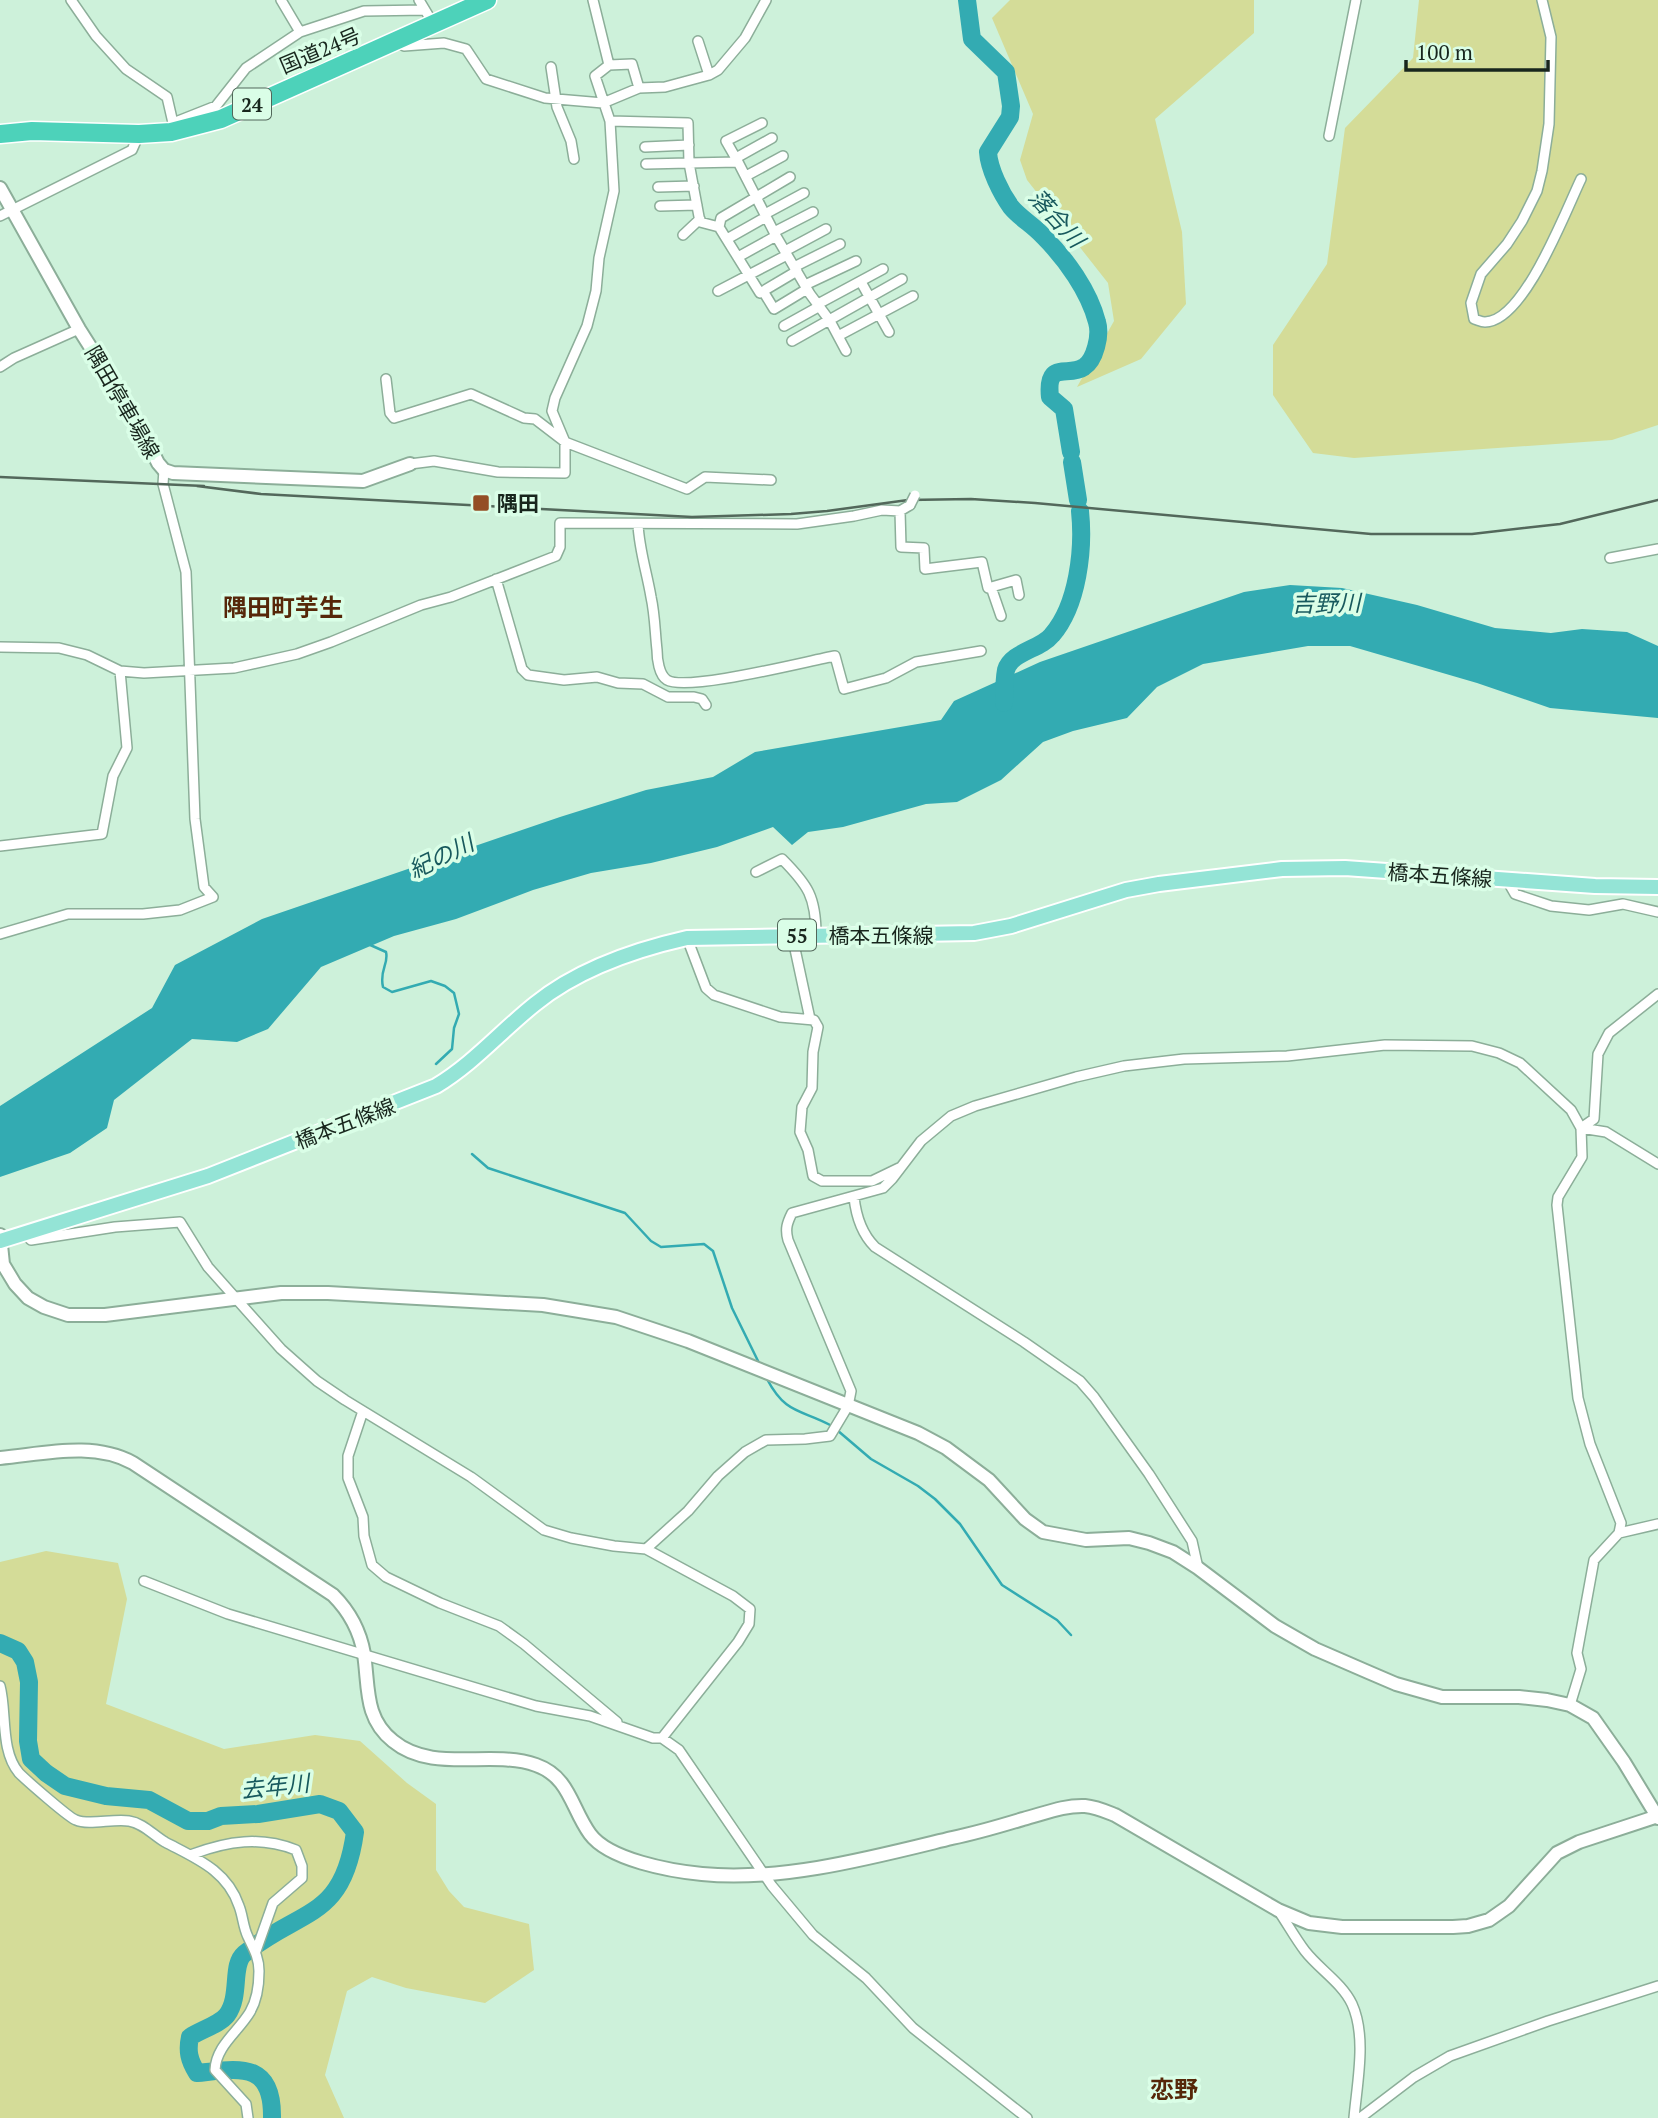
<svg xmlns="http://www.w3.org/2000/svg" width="1658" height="2118" font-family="'PT Serif','Noto Sans JP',serif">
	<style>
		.green { fill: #d4dc98 }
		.water { fill: #33abb2 }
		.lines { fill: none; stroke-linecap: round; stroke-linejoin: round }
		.stream { stroke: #33abb2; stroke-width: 2.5 }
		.river { stroke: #33abb2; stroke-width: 18 }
		.street-casing { stroke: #8cae99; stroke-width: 12 }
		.secondary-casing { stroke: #8cae99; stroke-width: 16 }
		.primary-casing { stroke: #fff; stroke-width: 18 }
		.highway-casing { stroke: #fff; stroke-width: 21 }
		.street { stroke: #fff; stroke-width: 9 }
		.secondary { stroke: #fff; stroke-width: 12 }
		.primary { stroke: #94e4d6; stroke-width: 14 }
		.highway { stroke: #4dd2ba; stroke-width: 18 }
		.rail { stroke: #53685b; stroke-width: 2.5 }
		.street-bridge-casing { stroke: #8cae99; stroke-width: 12; stroke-linecap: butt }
		.street-bridge { stroke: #fff; stroke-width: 9 }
		.poi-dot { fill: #944e25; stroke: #dafee7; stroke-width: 2.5 }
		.labels { text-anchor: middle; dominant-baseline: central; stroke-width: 7; stroke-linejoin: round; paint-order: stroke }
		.shield { fill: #dafee7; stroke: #52675a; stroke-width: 2 }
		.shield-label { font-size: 19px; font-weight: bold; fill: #18261d }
		.street-label { font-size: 21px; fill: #18261d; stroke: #dafee7 }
		.poi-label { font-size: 21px; font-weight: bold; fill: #18261d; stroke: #dafee7; text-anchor: start }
		.water-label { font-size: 23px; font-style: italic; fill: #18595d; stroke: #dafee7 }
		.quarter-label { font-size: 24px; font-weight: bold; fill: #562709; stroke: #dafee7 }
	</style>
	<rect width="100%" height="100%" fill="#cdf1da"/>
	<path class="green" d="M1010,0H1254V33L1155,119L1182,232L1186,304L1141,359L1077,387L1114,321L1108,283L1027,180L1020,160L1033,114L992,18Z
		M1419,0H1658V425L1612,440L1354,458L1313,453L1273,395V345L1327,264L1345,128L1413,58Z
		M46,1551L118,1563L127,1599L106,1704L224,1749L315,1735L360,1741L407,1783L436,1804V1870L449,1891L464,1907L529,1924L534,1970L485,2003L406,1988L372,1977L347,1991L325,2075L344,2118H0V1562Z"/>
	<path class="water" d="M1290,585L1342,588L1417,605L1495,628L1551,633L1582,629L1627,632L1658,646V718L1550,708L1477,683L1350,646H1308L1203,664L1157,687L1127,718L1073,731L1043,742L1001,780L957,802L926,804L843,827L808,832L792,845L773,827L717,847L651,863L591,873L533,890L456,919L394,936L321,967L268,1029L237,1042L192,1039L114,1100L107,1128L70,1153L0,1177V1106L152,1008L175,965L262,919L560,817L646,790L713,777L755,752L941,720L954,701L1040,662L1244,592Z"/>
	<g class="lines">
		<path class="stream" d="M368,944L386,952C389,964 379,970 383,987L392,992L431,981L445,986L454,993L459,1014L454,1028L452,1049L436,1064
			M472,1154L488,1168L625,1213L651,1241L661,1247L704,1244L713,1251L732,1308L759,1363
			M767,1379C786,1415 801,1409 832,1426
			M837,1430L871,1459L918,1486L935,1499L960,1524L1002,1585L1057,1620L1071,1635"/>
		<path class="river" d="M967,0L972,39L1006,72L1011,106L1010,117L988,152C989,169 1001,193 1011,207C1020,218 1033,225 1043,236C1066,259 1089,291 1097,322C1101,335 1095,360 1084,367C1068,378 1046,359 1050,397L1064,409L1071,452
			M1072,462L1078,500
			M1004,703C1004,692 1004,680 1006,670C1011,652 1041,649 1052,635C1078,605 1084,549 1080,511
			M0,1643L18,1651L25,1662L29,1682L28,1741L31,1759L46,1773L65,1786L106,1796L149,1800L188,1821H208L221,1816L258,1814L320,1804L339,1811L355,1832C343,1920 301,1908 244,1954C231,1965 241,1996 227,2015C220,2024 201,2030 190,2037C187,2051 189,2060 197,2073C238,2069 273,2060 272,2118"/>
		<g class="street-casing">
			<path id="street" d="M71,0L96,36L126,69L167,97L173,123
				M281,0L300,32
				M419,0L434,25
				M1542,0L1551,37L1549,124L1542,171L1537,191L1522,221L1507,244L1481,274L1471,303L1474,319C1478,320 1481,322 1485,322C1524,322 1566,210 1581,179
				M698,41L709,75
				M398,43L404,46L444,43L466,49L486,79L545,98L603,103L639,88L665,87L709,75L718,70L745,38L766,0
				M609,65L632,64L639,88
				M551,67L557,107L571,141L574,159
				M610,121L688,123L689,163L738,162L776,236L810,294L830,321L846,351
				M172,127L173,123L216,106L246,68L300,32L364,11L425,10
				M1329,136L1356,0
				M645,147L689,145
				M736,158L772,138
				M738,162L726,141L762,123
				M646,164L689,163L700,222L719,227L760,293L797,271
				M746,176L783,156
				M658,187L694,186
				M660,206L697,205
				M765,214L804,193
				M0,216L132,150L139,134
				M719,227L721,218L790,177
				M774,232L813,212
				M683,235L700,219
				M727,239L766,217
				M785,251L826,229
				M738,257L776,236
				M794,267L840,244
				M861,282L889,332
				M805,285L856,261
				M718,291L787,255
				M763,291L774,309L807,289
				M818,304L883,269
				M784,326L820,306
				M838,336L913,296
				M792,341L902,279
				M0,367L14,358L79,329
				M386,379L390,413L394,418L471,394L524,418L535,419L565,442L687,489L705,477L771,480
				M410,464L434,461L498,472L565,473V442L552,411L555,398L587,326L596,291L599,258L614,191L610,121L595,76L609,65L593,0
				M900,511L901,547L924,548L925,569L982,562L988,588L1016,580L1019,595
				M638,524C639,549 647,573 651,597C655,615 655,633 657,650C657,659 659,675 667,680C687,692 807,661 835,656L844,689L886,678L916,662L981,651
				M1610,558L1658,549
				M496,579L522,669L528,675L564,680L597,677L618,683L643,684L668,697H694L702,699L706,705
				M991,587L1001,616
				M0,647L59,648L87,655L120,671L144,673L234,668L297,654L331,642L421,605L451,597L556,556L560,547V523L797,524L854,516L882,510L900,511L910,505
				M0,846L102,834L113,776L127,748L120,671
				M756,872L782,859C808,885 816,897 816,935
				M1507,880L1515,894L1551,906L1589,910L1623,904L1658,912
				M0,934L68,914H143L180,910L213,897L204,887L195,819L186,572L163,484L164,470
				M792,935L810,1019
				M687,938L706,988L714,995L780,1017L814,1020L818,1027L813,1052L812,1088L802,1107L800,1132L808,1150L813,1176L822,1181H872L901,1167
				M1581,1128L1594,1119L1598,1054L1609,1033L1658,994
				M1581,1128L1606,1132L1658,1164
				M854,1197C856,1216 862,1234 875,1247L1024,1342L1080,1381L1094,1397L1149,1474L1192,1541L1198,1568
				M25,1234L31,1240L115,1227L180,1222L208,1267L281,1349L317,1381L345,1400L471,1477L544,1530L571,1538L614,1546L646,1549L733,1596L750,1609L749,1624L738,1642L662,1738
				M363,1411L348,1456V1478L363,1517L364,1536L372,1565L386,1577L440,1603L499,1626L524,1644L617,1722
				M1619,1533L1658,1524
				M646,1549L688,1511L718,1476L745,1452L766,1440L805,1439L830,1436L848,1406L851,1391L788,1240C785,1229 787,1223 792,1213L883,1188L892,1179L921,1141L951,1116L975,1106L1076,1077L1124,1066L1184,1059L1287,1056L1385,1045L1472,1046L1499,1053L1520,1063L1571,1110L1581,1128L1582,1157L1558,1197L1557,1205L1578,1398L1590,1444L1621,1523L1619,1533L1594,1560L1577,1653L1581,1669L1570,1705
				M144,1581L228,1614L536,1706L590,1716L653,1738H662L679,1750L772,1886L813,1935L866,1978L913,2028L1027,2118
				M0,1686C7,1712 0,1751 19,1773C25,1779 69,1818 76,1820C89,1826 114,1818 129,1821C143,1823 153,1835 165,1842C195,1858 227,1870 239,1906C243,1916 243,1927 248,1937C253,1948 259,1957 259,1971C259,1985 257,2000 250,2012C238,2032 216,2046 215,2070L246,2104L248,2118
				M193,1854C228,1841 260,1836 296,1850L302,1866V1878L273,1903L256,1951
				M1278,1910C1287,1923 1295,1938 1305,1951C1319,1969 1342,1983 1352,2004C1367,2037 1357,2083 1354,2118
				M1360,2118L1414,2077L1450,2056L1548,2021L1658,1986"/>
		</g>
		<g class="secondary-casing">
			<path id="secondary" d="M0,188L79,329L136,419L158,463L164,470L173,473L363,481L410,464
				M0,1235L3,1264L15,1284L28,1298L44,1307L68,1315H105L281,1293H328L543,1305L616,1317L688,1341L918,1433L946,1448L989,1480L1025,1519L1043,1532L1086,1540L1129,1538L1149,1543L1173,1552L1198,1568L1275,1626L1315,1649L1368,1672L1396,1684L1442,1697H1519L1547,1700L1570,1705L1593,1718L1624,1762L1658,1818
				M0,1458C44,1454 93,1441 133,1463L333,1595C350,1612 360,1631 364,1654C369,1687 364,1718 393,1741C433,1774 491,1749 536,1765C570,1777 571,1808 590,1834C609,1860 671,1871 702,1874C782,1882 874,1857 952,1838C976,1833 1000,1826 1023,1819C1043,1814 1064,1805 1085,1806C1096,1807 1105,1811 1115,1815L1278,1910L1309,1923L1342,1927H1453L1468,1926L1489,1920L1509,1906L1557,1853L1579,1842L1658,1816"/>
		</g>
		<g class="primary-casing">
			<path id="primary" d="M0,1241L208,1176L436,1086C473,1064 501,1031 535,1004C578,969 634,950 687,938L974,933L1011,926L1126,890L1159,884L1282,869L1345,868L1595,886L1658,887"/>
		</g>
		<g class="highway-casing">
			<path id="highway" d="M0,134L32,131L139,134L171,132L221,119L487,0"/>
		</g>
		<use href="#street" class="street"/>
		<use href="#secondary" class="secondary"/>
		<use href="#primary" class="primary"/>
		<use href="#highway" class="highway"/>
		<path class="rail" d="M0,477L204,486
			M197,486L261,494L692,517L791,514L827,511L908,500L971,499L1035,503L1371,534H1472L1560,524L1658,500"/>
		<g class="street-bridge-casing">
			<path id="street-bridge" d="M910,505L915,495"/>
		</g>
		<use href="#street-bridge" class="street-bridge"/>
	</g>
	<rect class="poi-dot" x="472" y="494" width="18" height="18" rx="3.5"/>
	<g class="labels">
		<g class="shield">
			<rect x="233" y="88.5" width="38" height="31" rx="5"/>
			<rect x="778" y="919.5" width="38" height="31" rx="5"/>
		</g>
		<g class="shield-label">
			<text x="252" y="104">24</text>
			<text x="797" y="935">55</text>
		</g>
		<g class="street-label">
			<text transform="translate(320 50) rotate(-23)">国道24号</text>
			<text transform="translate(123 402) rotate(60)">隅田停車場線</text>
			<text transform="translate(1440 875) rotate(4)">橋本五條線</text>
			<text x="881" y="935">橋本五條線</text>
			<text transform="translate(345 1123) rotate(-21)">橋本五條線</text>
		</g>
		<g class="poi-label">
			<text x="497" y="503">隅田</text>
		</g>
		<g class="water-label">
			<text transform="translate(1057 218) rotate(48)">落合川</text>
			<text transform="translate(1326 603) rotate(-1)">吉野川</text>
			<text transform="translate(441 856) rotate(-26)">紀の川</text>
			<text transform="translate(275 1786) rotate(-6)">去年川</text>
		</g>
		<g class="quarter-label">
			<text x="283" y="607">隅田町芋生</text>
			<text x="1174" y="2089">恋野</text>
		</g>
	</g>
	<path d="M1406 60v10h142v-10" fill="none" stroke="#18261d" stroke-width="3.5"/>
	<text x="1416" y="60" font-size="21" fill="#18261d" stroke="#dafee7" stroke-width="5" paint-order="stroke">100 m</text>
</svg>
